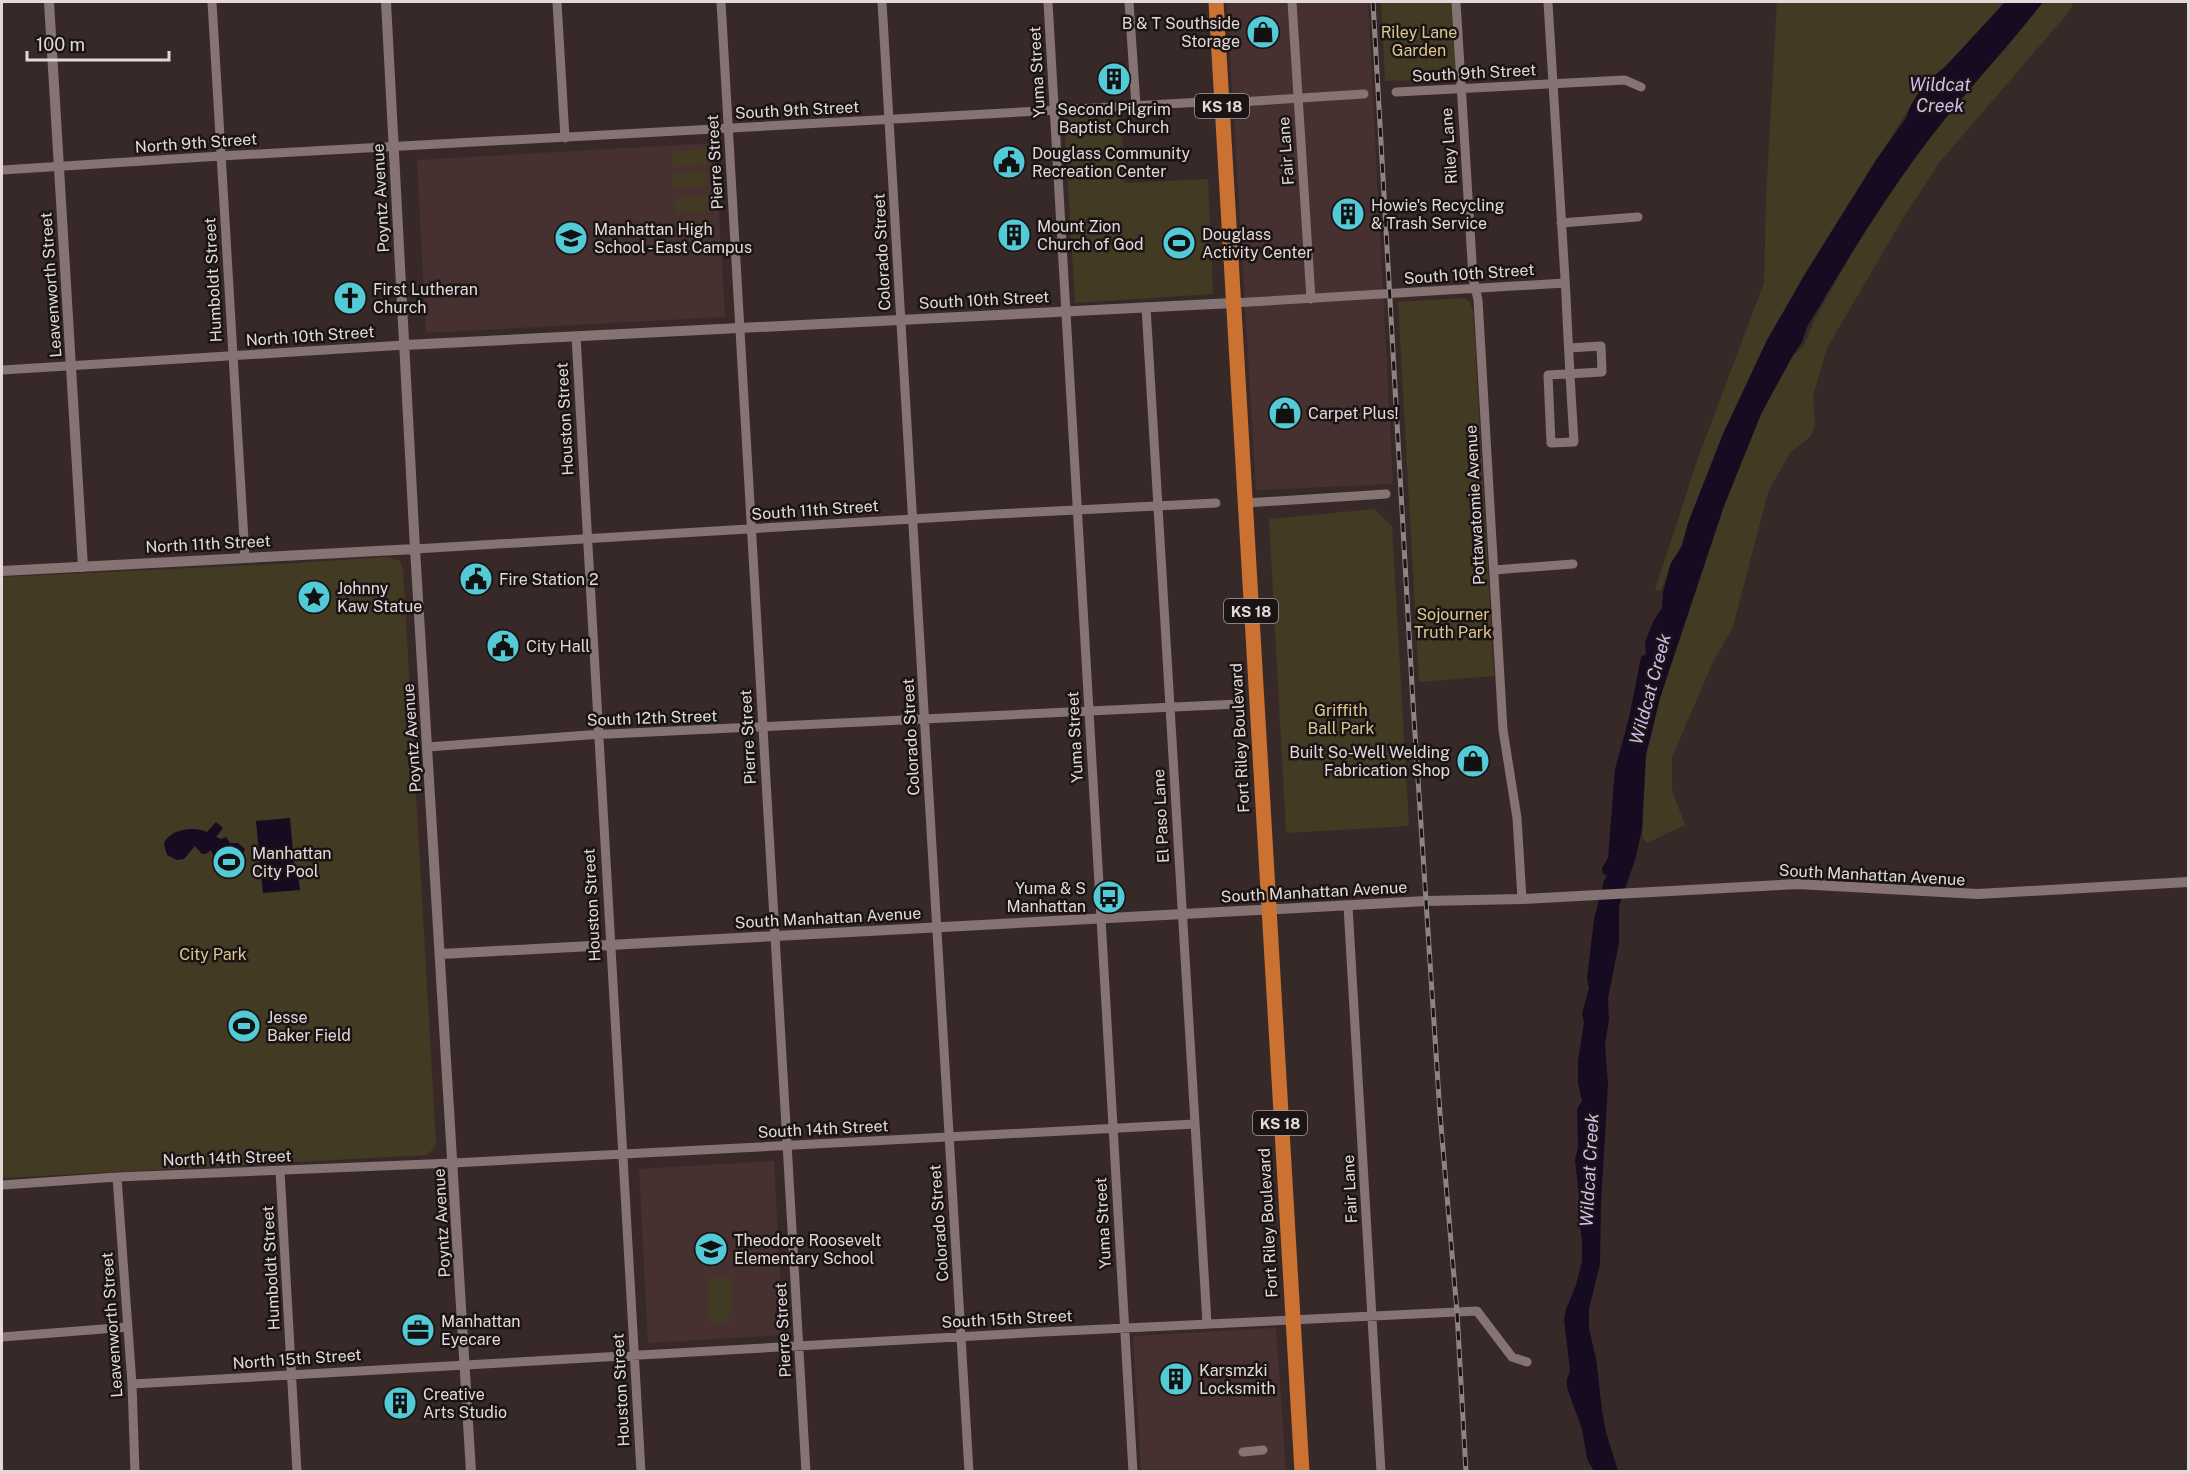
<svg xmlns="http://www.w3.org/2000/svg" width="2190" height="1473" font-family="'Public Sans',sans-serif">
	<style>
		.built { fill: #463030 }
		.green { fill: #433a24 }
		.water { fill: #170b21 }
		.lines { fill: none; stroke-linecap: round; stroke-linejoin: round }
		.minor { stroke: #867373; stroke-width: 9 }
		.tertiary { stroke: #867373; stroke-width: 10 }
		.trunk { stroke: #cb7233; stroke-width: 15 }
		.rail-casing { stroke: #908383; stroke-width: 5 }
		.rail { stroke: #1b1414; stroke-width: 3; stroke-dasharray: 9; stroke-linecap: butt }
		.labels { text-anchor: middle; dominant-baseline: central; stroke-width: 5; stroke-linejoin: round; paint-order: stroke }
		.shield { fill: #1b1414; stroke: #a79e9e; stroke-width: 1.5 }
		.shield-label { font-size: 15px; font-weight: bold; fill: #e3d9d9 }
		.poi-label { font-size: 16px; fill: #e3d9d9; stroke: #1b1414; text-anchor: start }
		.park-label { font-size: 16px; fill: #dec590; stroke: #1b1414 }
		.street-label { font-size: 16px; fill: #e3d9d9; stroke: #1b1414 }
		.water-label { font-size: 18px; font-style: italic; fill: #d5bbee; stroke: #1b1414 }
	</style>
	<rect width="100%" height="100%" fill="#382929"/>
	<path class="built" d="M1227,2H1368L1393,484L1256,490Z
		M715,143L725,317L426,333L417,160Z
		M774,1161L783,1335L648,1343L639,1169Z
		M1276,1328L1286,1471H1141L1133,1336Z"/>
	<path class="green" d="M1381,2H1452L1457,79L1385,81Z
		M1777,2H2004C1980,32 1955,59 1925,83L1805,274L1767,341L1723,434L1688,523L1679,552L1671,563L1661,591L1655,590L1698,458L1764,283L1766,198Z
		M2043,2H2074L2068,13L1939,163L1902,220L1827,348L1813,396L1815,425L1811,436L1790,453L1768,492L1733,627L1712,664L1672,757V790L1685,825L1647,843L1642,837L1646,755L1660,698L1724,506L1761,414L1792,357L1804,346L1814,321L1868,224L1919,152L1968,90L2009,45Z
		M1121,115L1125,183L1208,179L1213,294L1075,303L1064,117Z
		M706,149L707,165L673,167L672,151Z
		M707,171L708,186L673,188L672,173Z
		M708,196L709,212L675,214L674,198Z
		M710,218L711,233L676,235L675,220Z
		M1463,298L1469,301L1473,310L1494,676L1419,682L1398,302Z
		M1374,509L1392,526L1409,826L1286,833L1269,519Z
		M388,557L400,561L403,569L436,1142L434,1148L427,1155L2,1178V577L280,564Z
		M732,1277L734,1309L729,1310L730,1322L709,1323L708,1278Z"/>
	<path class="water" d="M2005,2H2043C2003,53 1957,101 1918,154C1878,209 1842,268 1807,327L1802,342L1792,357L1761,414L1724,506L1660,698L1646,755L1642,830L1635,860L1619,906V943L1608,998L1609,1019L1605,1045L1608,1084L1601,1204L1600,1264L1589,1309V1329L1596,1358L1602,1410L1606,1432L1618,1471H1594L1587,1459L1582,1429L1567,1388V1379L1570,1371L1564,1319L1566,1309L1576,1285L1582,1262V1239L1578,1213L1579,1196L1575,1160L1578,1147L1577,1109L1582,1101L1578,1083V1061L1584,1022L1582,1014L1589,988L1587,978L1594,919L1604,881L1607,876L1603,874L1602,868L1608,858L1615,769L1629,718L1641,657L1646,654L1645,642L1654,620L1662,608L1663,592L1671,563L1682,546L1688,523L1723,434L1767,340L1805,274L1876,160L1906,118L1911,105L1925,83L1944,68Z
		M290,818L295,874H298L300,890L263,893L256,821Z
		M216,822L223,828L216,837L221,839L226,837L230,843H238L245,849C241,859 235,866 225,871L219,867L218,861L213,855L211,850L206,854H202L195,846L184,859L177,860L167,855L164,844C169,829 194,826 207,832Z"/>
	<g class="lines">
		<path class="minor" d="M212,2L245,557
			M557,2L565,138
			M721,2L806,1472
			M882,2L969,1472
			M1048,2L1133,1472
			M1129,2L1136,106
			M1292,2L1311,299
			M1456,2L1473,278L1478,300L1503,730L1517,818L1522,899
			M1548,2L1566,295C1568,344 1571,393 1574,442L1551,443L1548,375L1602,372L1601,346L1569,348
			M1396,92L1625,80L1641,87
			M1239,102L1364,94
			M2,170L221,156L1203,102
			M1561,223L1638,217
			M1233,303L1565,283
			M1146,307L1207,1323
			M576,336L641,1472
			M2,370L405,345
			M1245,503L1386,494
			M415,549L996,514L1216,503
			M1494,570L1573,564
			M428,747L588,735L1238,704
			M1348,906L1381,1472
			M280,1171L297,1472
			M117,1177L132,1384L135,1472
			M2,1185L117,1177L453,1163L1195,1124
			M2,1337L128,1327
			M132,1384L1043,1332L1477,1311L1512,1357L1527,1362
			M1243,1452L1263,1450"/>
		<path class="tertiary" d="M49,2L83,567
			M386,2L415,549L471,1472
			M405,345L1233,303
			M2,571L415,549
			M441,954L1426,901L1522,899L1797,884L1978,894L2188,882"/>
		<path class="trunk" d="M1216,2L1302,1472"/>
		<g class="rail-casing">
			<path id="rail" d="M1373,2L1413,703L1440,1114L1457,1312L1466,1472"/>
		</g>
		<use href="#rail" class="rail"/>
	</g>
	<defs>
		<g id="shop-disc" transform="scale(1.725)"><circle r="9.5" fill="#52cbd7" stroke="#1b1414"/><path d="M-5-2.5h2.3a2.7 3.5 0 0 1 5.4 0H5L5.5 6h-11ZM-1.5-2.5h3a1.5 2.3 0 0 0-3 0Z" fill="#111"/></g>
		<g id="building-disc" transform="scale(1.725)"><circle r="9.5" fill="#52cbd7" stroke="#1b1414"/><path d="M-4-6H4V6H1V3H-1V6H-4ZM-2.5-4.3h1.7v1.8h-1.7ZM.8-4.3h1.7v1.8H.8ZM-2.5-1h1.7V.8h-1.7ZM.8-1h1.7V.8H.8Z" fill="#111"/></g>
		<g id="civic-disc" transform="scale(1.725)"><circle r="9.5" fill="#52cbd7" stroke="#1b1414"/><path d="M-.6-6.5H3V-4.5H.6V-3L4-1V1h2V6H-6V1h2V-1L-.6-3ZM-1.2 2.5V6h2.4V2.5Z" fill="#111"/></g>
		<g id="school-disc" transform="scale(1.725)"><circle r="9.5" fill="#52cbd7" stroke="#1b1414"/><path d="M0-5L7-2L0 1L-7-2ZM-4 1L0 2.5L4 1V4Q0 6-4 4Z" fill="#111"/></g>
		<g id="stadium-disc" transform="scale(1.725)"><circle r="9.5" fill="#52cbd7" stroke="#1b1414"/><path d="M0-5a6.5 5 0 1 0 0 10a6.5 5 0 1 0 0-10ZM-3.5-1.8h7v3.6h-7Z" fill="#111"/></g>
		<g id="church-disc" transform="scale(1.725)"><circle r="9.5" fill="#52cbd7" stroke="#1b1414"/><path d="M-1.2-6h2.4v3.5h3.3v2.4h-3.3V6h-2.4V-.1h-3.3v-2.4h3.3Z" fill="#111"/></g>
		<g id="sight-disc" transform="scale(1.725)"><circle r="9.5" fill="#52cbd7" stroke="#1b1414"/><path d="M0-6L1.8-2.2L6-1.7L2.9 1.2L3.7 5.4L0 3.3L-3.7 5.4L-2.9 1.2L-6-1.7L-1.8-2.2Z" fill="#111"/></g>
		<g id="bus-disc" transform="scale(1.725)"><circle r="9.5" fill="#52cbd7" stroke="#1b1414"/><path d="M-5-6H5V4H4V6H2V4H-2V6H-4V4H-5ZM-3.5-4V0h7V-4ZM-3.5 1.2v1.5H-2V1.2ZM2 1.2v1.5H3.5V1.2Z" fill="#111"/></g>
		<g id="office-disc" transform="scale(1.725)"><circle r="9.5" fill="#52cbd7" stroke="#1b1414"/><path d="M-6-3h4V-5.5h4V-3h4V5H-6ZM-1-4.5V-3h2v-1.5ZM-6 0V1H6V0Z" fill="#111"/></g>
	</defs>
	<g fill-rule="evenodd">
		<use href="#shop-disc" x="1263" y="32"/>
		<use href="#building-disc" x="1114" y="79"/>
		<use href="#civic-disc" x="1009" y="162"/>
		<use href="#building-disc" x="1348" y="214"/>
		<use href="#building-disc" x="1014" y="235"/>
		<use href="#school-disc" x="571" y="238"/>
		<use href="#stadium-disc" x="1179" y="243"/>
		<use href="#church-disc" x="350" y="298"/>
		<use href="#shop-disc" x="1285" y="413"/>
		<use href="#civic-disc" x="476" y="579"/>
		<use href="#sight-disc" x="314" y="597"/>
		<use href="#civic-disc" x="503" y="646"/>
		<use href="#shop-disc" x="1473" y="761"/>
		<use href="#stadium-disc" x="229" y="862"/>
		<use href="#bus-disc" x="1109" y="897"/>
		<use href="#stadium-disc" x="244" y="1026"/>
		<use href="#school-disc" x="711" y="1249"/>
		<use href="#office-disc" x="418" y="1330"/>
		<use href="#building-disc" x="1176" y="1379"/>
		<use href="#building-disc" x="400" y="1403"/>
	</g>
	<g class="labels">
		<g class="shield">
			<rect x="1195" y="94" width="54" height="24" rx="4.5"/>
			<rect x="1224" y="599" width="54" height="24" rx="4.5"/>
			<rect x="1253" y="1111" width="54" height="24" rx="4.5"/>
		</g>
		<g class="shield-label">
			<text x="1222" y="106">KS 18</text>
			<text x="1251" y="611">KS 18</text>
			<text x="1280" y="1123">KS 18</text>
		</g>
		<g class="poi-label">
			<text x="1240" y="23" text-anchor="end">B &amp; T Southside<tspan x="1240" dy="18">Storage</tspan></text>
			<text x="1114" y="109" text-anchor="middle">Second Pilgrim<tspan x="1114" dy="18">Baptist Church</tspan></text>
			<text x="1032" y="153">Douglass Community<tspan x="1032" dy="18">Recreation Center</tspan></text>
			<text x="1371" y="205">Howie's Recycling<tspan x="1371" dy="18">&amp; Trash Service</tspan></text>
			<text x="1037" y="226">Mount Zion<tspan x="1037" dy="18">Church of God</tspan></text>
			<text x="594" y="229">Manhattan High<tspan x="594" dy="18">School - East Campus</tspan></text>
			<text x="1202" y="234">Douglass<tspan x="1202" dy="18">Activity Center</tspan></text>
			<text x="373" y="289">First Lutheran<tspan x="373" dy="18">Church</tspan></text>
			<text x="1308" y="413">Carpet Plus!</text>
			<text x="499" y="579">Fire Station 2</text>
			<text x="337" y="588">Johnny<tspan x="337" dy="18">Kaw Statue</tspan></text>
			<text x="526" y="646">City Hall</text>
			<text x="1450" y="752" text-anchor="end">Built So-Well Welding<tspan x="1450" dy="18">Fabrication Shop</tspan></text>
			<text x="252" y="853">Manhattan<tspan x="252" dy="18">City Pool</tspan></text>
			<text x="1086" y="888" text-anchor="end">Yuma &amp; S<tspan x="1086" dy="18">Manhattan</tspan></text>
			<text x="267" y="1017">Jesse<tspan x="267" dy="18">Baker Field</tspan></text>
			<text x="734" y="1240">Theodore Roosevelt<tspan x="734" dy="18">Elementary School</tspan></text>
			<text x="441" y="1321">Manhattan<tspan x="441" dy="18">Eyecare</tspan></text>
			<text x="1199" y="1370">Karsmzki<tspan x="1199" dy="18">Locksmith</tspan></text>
			<text x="423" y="1394">Creative<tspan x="423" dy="18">Arts Studio</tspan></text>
		</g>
		<g class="park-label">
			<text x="1419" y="32">Riley Lane<tspan x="1419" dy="18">Garden</tspan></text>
			<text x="1453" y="614">Sojourner<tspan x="1453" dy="18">Truth Park</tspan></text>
			<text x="1341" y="710">Griffith<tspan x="1341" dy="18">Ball Park</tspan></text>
			<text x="213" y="954">City Park</text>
		</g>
		<g class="street-label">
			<text transform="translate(1037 72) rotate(-93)">Yuma Street</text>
			<text transform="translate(1474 73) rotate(-3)">South 9th Street</text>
			<text transform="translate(797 110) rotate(-3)">South 9th Street</text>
			<text transform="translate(196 143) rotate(-4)">North 9th Street</text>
			<text transform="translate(1449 146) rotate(-94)">Riley Lane</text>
			<text transform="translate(1286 151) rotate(-94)">Fair Lane</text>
			<text transform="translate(715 162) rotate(-93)">Pierre Street</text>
			<text transform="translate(381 198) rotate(-93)">Poyntz Avenue</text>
			<text transform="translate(882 252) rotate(-93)">Colorado Street</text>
			<text transform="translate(1469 274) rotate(-4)">South 10th Street</text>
			<text transform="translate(213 280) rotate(-93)">Humboldt Street</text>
			<text transform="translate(51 285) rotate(-94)">Leavenworth Street</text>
			<text transform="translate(984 300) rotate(-3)">South 10th Street</text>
			<text transform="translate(310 336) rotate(-4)">North 10th Street</text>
			<text transform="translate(565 419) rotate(-93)">Houston Street</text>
			<text transform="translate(1475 505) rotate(-93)">Pottawatomie Avenue</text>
			<text transform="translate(815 510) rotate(-4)">South 11th Street</text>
			<text transform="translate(208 544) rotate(-3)">North 11th Street</text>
			<text transform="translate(652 718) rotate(-2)">South 12th Street</text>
			<text transform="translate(748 737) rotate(-93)">Pierre Street</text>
			<text transform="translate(911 737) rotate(-93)">Colorado Street</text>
			<text transform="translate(1075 737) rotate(-93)">Yuma Street</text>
			<text transform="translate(412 738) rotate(-94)">Poyntz Avenue</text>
			<text transform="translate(1240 738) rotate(-93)">Fort Riley Boulevard</text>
			<text transform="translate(1161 816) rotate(-93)">El Paso Lane</text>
			<text transform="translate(1872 875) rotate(3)">South Manhattan Avenue</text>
			<text transform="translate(1314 892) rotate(-3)">South Manhattan Avenue</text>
			<text transform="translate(592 905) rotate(-93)">Houston Street</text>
			<text transform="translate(828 918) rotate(-3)">South Manhattan Avenue</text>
			<text transform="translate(823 1129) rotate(-3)">South 14th Street</text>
			<text transform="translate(227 1158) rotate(-2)">North 14th Street</text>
			<text transform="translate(1350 1189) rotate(-93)">Fair Lane</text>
			<text transform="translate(442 1223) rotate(-93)">Poyntz Avenue</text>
			<text transform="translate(939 1223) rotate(-94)">Colorado Street</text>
			<text transform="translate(1103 1223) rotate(-93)">Yuma Street</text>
			<text transform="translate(1268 1223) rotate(-93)">Fort Riley Boulevard</text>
			<text transform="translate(271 1268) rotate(-93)">Humboldt Street</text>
			<text transform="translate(1007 1319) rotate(-3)">South 15th Street</text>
			<text transform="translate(112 1325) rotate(-94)">Leavenworth Street</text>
			<text transform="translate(783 1330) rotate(-93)">Pierre Street</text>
			<text transform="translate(297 1359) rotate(-4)">North 15th Street</text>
			<text transform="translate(621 1390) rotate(-93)">Houston Street</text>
		</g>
		<g class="water-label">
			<text x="1940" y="84">Wildcat<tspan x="1940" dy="21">Creek</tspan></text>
			<text transform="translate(1650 689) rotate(-75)">Wildcat Creek</text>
			<text transform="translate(1589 1170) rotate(-87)">Wildcat Creek</text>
		</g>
	</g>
	<rect width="2190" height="1473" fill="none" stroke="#e3d9d9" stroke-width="6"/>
	<path d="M27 51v9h142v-9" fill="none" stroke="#e3d9d9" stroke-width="3"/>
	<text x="36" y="51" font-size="18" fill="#e3d9d9" stroke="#1b1414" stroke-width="4.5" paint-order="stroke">100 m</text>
</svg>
